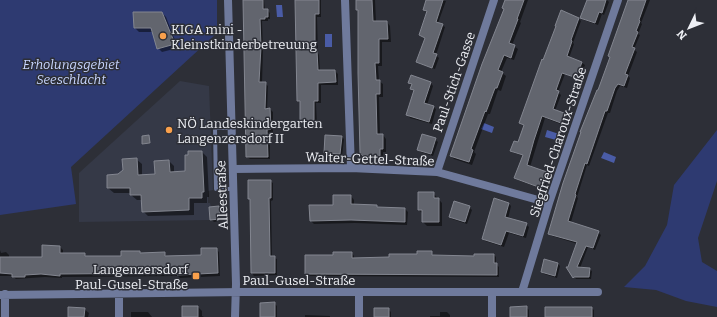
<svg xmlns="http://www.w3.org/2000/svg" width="717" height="317" font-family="Bitter,serif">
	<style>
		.built { fill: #353947 }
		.green { fill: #2e3a71 }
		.water { fill: #4a5ca6 }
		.shadow { fill: #0007 }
		.building { fill: #62656e; stroke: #838690 }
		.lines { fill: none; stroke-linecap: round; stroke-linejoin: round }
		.lane { stroke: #6f7a9c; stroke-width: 4 }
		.street { stroke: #6f7a9c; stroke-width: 8 }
		.poi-dot { fill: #f9a04c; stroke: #2d2f37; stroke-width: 1.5 }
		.labels { text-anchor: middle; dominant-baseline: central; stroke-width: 3; stroke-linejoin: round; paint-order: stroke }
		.poi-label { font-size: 13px; fill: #edeff4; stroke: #2d2f37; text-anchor: start }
		.park-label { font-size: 13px; font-style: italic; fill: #c7d5ff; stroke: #2d2f37 }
		.street-label { font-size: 13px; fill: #edeff4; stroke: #2d2f37 }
	</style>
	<rect width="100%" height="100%" fill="#2d2f37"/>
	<path class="built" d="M180,81L209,86L213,190L208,191V203H210L211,207H209L210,220L79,222V173Z"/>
	<path class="green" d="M0,0H217V33L71,167L76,204L0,215Z
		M717,130V181L698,238L702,262L717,271V307L686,301L656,290L624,287L645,266L667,225L674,185Z"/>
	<path class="water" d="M276,5H282L283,17H277Z
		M325,34H332V47H325Z
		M484,123L494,127L492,133L481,129Z
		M547,130L559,134L556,140L545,137Z
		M604,152L616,157L614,163L601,158Z"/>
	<path class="shadow" d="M244,0H264L265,10H267L270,13V19H268V21H262L263,50L262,83H265L268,86L267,110L270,109L273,112V132H270V159H250L247,157Z
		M296,0H321V17H317L318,53L319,55L320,71H335L338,74V85H321V103H316L317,125L304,126L301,123V103L298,100Z
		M357,0H375L376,22H387L390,26L391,42H382V66H378L379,81L383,84V97H379L380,135H383L386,139V152H383V159H367L361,153L359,12L357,10Z
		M428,0L446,1L438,23L445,27L436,55L439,58L435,69L420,64L417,61L426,39L420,34L427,13L424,10Z
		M506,0H528L520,22L521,23L512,45L518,49L514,60L507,58L501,72L506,76L501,91L498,90L490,114H488L474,152L476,154L472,165L454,159L451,156L505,9Z
		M588,0H607L609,2L604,15L602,14L598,25L584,20L582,18Z
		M629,0H650L641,23L642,24L638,34L640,35L634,49L637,52L628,76L630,78L627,88L620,86L617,91L610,113H608L589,166L587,165L577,197L578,198L571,222L598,232L601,235L595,250L588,247L580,268L589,269L592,271L591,279H576L568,268L578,244L552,236L549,234L610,58L609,56Z
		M162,13L166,17L178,48L162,52L158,48L153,32H139L135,28Z
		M579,19L581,21L573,43L574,44L569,58L582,63L585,65L581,76L577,79L565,74L558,92L561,95L555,111L564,113L566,116L563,125L545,118L530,167L546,173L549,176L544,190L518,180L515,178L524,156L514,153L511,151L519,143L524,126L520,123Z
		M411,76L431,83L433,86L427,105L433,107L436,109L432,124L410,118L408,115L414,91L411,89L412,86L409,83Z
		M149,136L150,144H144L143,143Z
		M342,137L344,139L342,156L328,155L325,153Z
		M435,139L438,142L433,156L421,152L418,150Z
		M202,152L207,157L209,197H207V203H194V215L148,216L143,211L142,200H137L131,195V193H114L108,188V176L119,175L136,159L142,164V176L156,175L169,161L174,166V172H186Z
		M270,181L273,183V200L271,201L272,257L277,259V275L254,276L252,273L251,200L249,198Z
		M433,193L442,203V226H427L423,222V214L419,210Z
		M351,196L354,200V205L376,206L379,208L405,209L408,212L407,225L355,223L314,224L311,221Z
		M509,204L511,206L508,219L526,224L529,227L526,238L509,233L504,247L485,241L483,239Z
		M219,207L221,210L222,221L214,222L211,219Z
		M469,207L472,210L467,224L452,219L450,217Z
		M43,246L60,247L63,250V254H84L87,257H122L141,254L164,253L167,257L202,256L216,249L219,252L220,276L180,278L178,276L62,277V278L45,277L16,279L12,276H0V250L1,253L6,252L9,255V258H43Z
		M431,252L434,256L475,257L494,255L496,257V264L499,267V277L308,276L306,274L334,256L352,253L354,256V259L390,258L418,255Z
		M558,264L560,266L557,278L544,274L542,272Z
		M274,303L277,306V317H261Z
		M198,307L202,311V316L204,317H183Z
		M526,307L529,310V317H511Z
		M591,308L594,310V317H546Z
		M84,309L89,313L88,317H69Z
		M388,309L391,312V317H375Z
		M131,312H148L152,317H131Z
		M440,312H447L450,315V317H430V316H440Z
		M305,315L330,316V317H305Z"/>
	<path class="building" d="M243,0H263V9H268V17H265V19H260L261,47L259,82H266L265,109L270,108L271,129L267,130L268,157H246Z
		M295,0H319V14H315V51H317L318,70H335L336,82L318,83V101H314V123H300V101H297Z
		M356,0H372L373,21H387L388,39H379V63H375L376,80H380V94H376L377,134H383V149H380V156H363L360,153L358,73V10H356Z
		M426,0H443L436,22L443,24L433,53L437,54L432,68L416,62L425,38L419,35L427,11L423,10Z
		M505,0H524L517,19H518L509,43L515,45L511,58L504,55L498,70L503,72L497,88H495L486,112L485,111L471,149L473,150L469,162L450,156L482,64L504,9L502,8Z
		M587,0H606L602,13L599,12L595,23L580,18Z
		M628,0H646L639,20L640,21L636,31L638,32L632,47L635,48L625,74L628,75L624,86L618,84L615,88L607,111H605L587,164L585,163L575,194L576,195L568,221L599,231L593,248L586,246L577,267L590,268L589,277H574L573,278L566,267H568L577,242L548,234L563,183L581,132H580L597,90H598L610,57L608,56Z
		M561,10L579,18L571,40L572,41L567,56L582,62L578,73L574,77L562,73L556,90L559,91L553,109L564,113L561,123L542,116L534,140L527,165L547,172L541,188L514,178L523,155L510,151L514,141L518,142L524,125L519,123L542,59L543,60L556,26H555Z
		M133,12H162L175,44L157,49L151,28H134Z
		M411,75L431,82L424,103L434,106L429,122L406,115L414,90L410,89L412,84L408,83Z
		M422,134L436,138L431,154L417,150Z
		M149,135L150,143L142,144V136Z
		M325,135L342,136L340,154L324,153Z
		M188,151H202L204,192H202V198H189V210L142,212L141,195H130V188H107V175L118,174L123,170L122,159L137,158L138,175L155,174L154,161L169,160L170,172L185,171V155H188Z
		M248,180H271V198H269L270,256H275V273H251L250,199H248Z
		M418,192H434V198H439V222H422V210H418Z
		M333,195H351V204L377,205V207L405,208V222L351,220L310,221L309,205H333Z
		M494,198L509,203L505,217L527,223L523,236L506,231L501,245L482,239Z
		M454,201L470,206L465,222L449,217Z
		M219,206L220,219L210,220L209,207Z
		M42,245L60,246V253H85V256H121V251H140V253L165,252V256L201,255V248H217L218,273L177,275V273L60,274V276L41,274L25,275V277H12V274L0,273V257H42Z
		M417,251H432V255L474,256V254H494V263H497V275L305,274V255H333V252H352V258L389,257V254H417Z
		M544,259L558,263L555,276L541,272Z
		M275,302V317H260V303Z
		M182,306H198V317H182Z
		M527,306V317H510V307Z
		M68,307L85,308L84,317H68Z
		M545,307H592V317H545Z
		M374,308H389V317H374Z"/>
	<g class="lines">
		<path class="lane" d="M232,128H215L216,189H233"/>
		<path class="street" d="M228,0L236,284L235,317
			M345,0L351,168
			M233,169L351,168L437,172L549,203
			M437,172L494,0
			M522,292L549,203L618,0
			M492,293V317
			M0,295L243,292H598
			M5,317V294
			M119,317V293
			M359,317V292"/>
	</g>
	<g class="poi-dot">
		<circle cx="163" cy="36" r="4"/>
		<circle cx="169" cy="130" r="4"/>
		<rect x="192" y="272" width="8" height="8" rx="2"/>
	</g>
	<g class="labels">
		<g class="poi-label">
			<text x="171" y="29">KIGA mini -<tspan x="171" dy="15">Kleinstkinderbetreuung</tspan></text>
			<text x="177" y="123">NÖ Landeskindergarten<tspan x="177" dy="15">Langenzersdorf II</tspan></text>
			<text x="188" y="269" text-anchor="end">Langenzersdorf<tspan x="188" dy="15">Paul-Gusel-Straße</tspan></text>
		</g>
		<g class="park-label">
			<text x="71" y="64">Erholungsgebiet<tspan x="71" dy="15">Seeschlacht</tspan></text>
		</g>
		<g class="street-label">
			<text transform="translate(454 82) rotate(-71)">Paul-Stich-Gasse</text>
			<text transform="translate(558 142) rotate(-72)">Siegfried-Charoux-Straße</text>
			<text transform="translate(370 159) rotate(2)">Walter-Gettel-Straße</text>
			<text transform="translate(222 195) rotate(-92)">Alleestraße</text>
			<text x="299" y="280">Paul-Gusel-Straße</text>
		</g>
	</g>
	<g transform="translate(689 28) rotate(227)" stroke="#2d2f37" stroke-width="3" paint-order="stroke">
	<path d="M0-3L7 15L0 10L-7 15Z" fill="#edeff4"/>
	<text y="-6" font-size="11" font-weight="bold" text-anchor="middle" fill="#edeff4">N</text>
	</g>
</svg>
